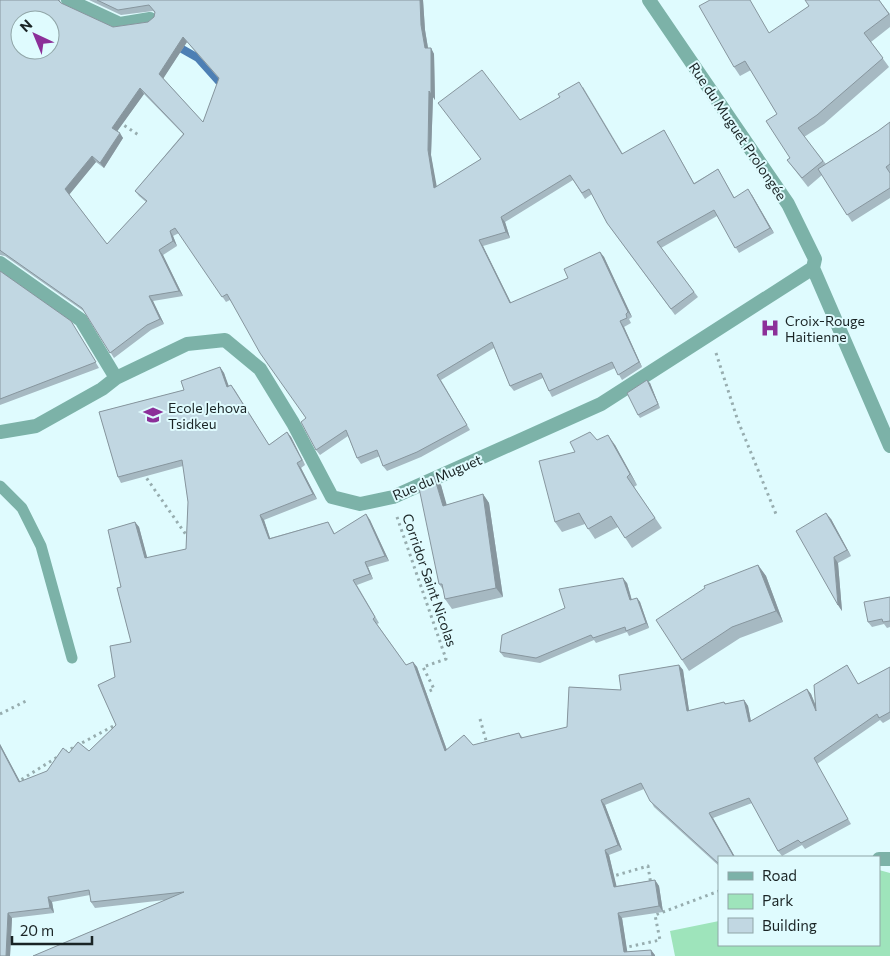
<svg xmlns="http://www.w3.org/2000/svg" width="890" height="956" font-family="Commissioner,sans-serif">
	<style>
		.green { fill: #9ee4bb }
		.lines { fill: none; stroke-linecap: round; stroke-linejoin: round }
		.stream { stroke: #4d7fb4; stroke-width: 8 }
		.path { stroke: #97adaf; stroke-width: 3; stroke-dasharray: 2.5 4; stroke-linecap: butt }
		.service { stroke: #7cb2a8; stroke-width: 11 }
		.pedestrian { stroke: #7cb2a8; stroke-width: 14 }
		.minor { stroke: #7cb2a8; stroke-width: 14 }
		.wall { fill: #a6b9c2; fill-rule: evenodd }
		.shaded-wall { fill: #87969e }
		.building { fill: #c1d7e2; stroke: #87969e; fill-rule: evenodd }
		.labels { text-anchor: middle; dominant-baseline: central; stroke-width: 4; stroke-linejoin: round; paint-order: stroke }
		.street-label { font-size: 14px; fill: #1a2425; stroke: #dffbfe }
		.poi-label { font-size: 14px; fill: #1a2425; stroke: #dffbfe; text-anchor: start }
	</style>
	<rect width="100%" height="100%" fill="#dffbfe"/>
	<path class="green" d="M879,870L890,873V956H675L670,931L719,921V945H879Z"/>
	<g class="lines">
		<path class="stream" d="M175,45L198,58L224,87"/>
		<path class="path" d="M119,122L140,136
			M716,353L738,421L776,514
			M143,473L189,539
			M397,517L446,659L423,667L434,689L423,694
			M0,714L26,701
			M480,719L487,744
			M65,752L119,723
			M16,783L59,756
			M610,877L648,866L651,885
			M623,948L660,940L655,915L719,891"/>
		<path class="service" d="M0,486L22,508L41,546L72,658"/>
		<path class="pedestrian" d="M68,0L120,24L150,19"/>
		<path class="minor" d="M649,0L788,204L815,259L813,268
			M0,263L81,320L116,378
			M813,268L890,446
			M0,432L36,426L102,389L116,378L187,344L225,340L260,369L293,423L332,497L360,504L393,497L601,404L813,268
			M879,859H890"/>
	</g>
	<path class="wall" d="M0,0H60L61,3L113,27L148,22L154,17L155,13L153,11L121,15L89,0H423L425,30L428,48H431L434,54L435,100L433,97L431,155L436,187L481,159L520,120L583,87L623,154L664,130L694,183L718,169L734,197L752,195L774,233L739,253L717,216L661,248L698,297L675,315L607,223L592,194L585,199L573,180L505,222L510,238L483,246L511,303L568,278L600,252L604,257L632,317L629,319L631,323L624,327L642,367L622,380L615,368L552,397L549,391L543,378L514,391L510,386L494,348L441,380L470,430L421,457L387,471L383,466L380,456L361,464L357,458L348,436L320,455L316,450L306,418L230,300L226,302L179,233L173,236L177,246L163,255L183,296L153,301L164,324L151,330L114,358L85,312L5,256L0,255ZM187,42L219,79L203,122L163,78ZM144,94L183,134L135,191L139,196L146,202L107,244L69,194L96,162L104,168L123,138L117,131Z
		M879,0L890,14V27L871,42L889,67L824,124L804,137L826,164L878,131L890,122V198L852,222L822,175L808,187L787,160L790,158L777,114L751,70L740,76L734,67L770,33L809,6Z
		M0,271L74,326L99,368L0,405Z
		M220,367L224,373L228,386L231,385L235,390L269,445L287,432L291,437L305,465L301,468L317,499L264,520L270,538L328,522L335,534L366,514L370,520L389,561L368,567L373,579L357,585L379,623L377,624L406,665L413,662L417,667L447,750L464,735L473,745L519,733L523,738L567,727L569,687L621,690L619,675L679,665L683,670L689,711L724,702L726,704L744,700L748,706L751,721L807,689L811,694L816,706L814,685L847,665L858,684L890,667V719L883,723L880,720L817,764L851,824L805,849L802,845L782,856L778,851L752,803L713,818L735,857H719V866L654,807L644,789L605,805L622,850L609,855L616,886L655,880L659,886L663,912L622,918L627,952L651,950L655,956H33L165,900L95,908L91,902L90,895L52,902L54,913L12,918L10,956H0V744L20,782L47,771L63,748L69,753L78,742L89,751L116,725L98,685L115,677L110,646L131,642L117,588L121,587L108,530L135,522L139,527L147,558L186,549L188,502L183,466L121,483L118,477L99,412L184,390L181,381Z
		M650,383L660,408L640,418L638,415Z
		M597,440L615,445L637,485L634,487L662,528L632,548L618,527L595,539L585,524L562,532L555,522L575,452Z
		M441,485L446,505L483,494L489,503L503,597L452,609L445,599L444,591L439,584Z
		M831,519L851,556L838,563L842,611L838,605Z
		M758,565L766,576L783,622L740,638L689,671L682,660Z
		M627,583L632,600L637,598L640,602L649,628L629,636L627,632L596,643L594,640L540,663L504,657L500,652Z
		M890,597V627L887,628L884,624L872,627L868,622Z"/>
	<path class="shaded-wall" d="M420,0H423L425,30L429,54L425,48L421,25Z
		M183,37L187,42L163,79L159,74Z
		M431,48L434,54L435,100L431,94Z
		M140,88L144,94L116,133L112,128Z
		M429,91L433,97L431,155L438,193L434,188L428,150Z
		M120,133L123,138L104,168L100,163Z
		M92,156L96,162L69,195L65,189Z
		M748,189L752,195L774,233L770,228Z
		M501,217L505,222L510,238L506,232Z
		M170,231L173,236L177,246L173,241Z
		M479,240L483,246L514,309L510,303Z
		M159,250L163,255L183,296L179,291Z
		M600,252L604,257L632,317L628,312Z
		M149,296L153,301L164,324L160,319Z
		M620,321L624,327L642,367L639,362Z
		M220,367L224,373L231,392L227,387Z
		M647,380L650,383L660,408L658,404Z
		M287,432L291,437L305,465L302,460Z
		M608,435L615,445L637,485L630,474Z
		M297,463L301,468L317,499L313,494Z
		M434,476L441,485L450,516L443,506Z
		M483,494L489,503L503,597L496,588Z
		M826,513L831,519L851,556L847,550Z
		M366,514L370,520L389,561L385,556Z
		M260,515L264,520L272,544L269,539Z
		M135,522L139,527L149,564L145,558Z
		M834,557L838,563L842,611L838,605Z
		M365,562L368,567L373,579L370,574Z
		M758,565L766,576L783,622L776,611Z
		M623,578L627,583L633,605L630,600Z
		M637,598L640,602L649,628L646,623Z
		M413,662L417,667L449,756L445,751Z
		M679,665L683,670L690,717L687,711Z
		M807,689L811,694L820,717L816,711Z
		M744,700L748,706L752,727L749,722Z
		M0,744L23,787L19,782L0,746Z
		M601,800L605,805L622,850L618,845Z
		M709,813L713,818L735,857H734Z
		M605,850L609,855L618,892L614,887Z
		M655,880L659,886L663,912L659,906Z
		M48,897L52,902L54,913L50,908Z
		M8,913L12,918L10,956H6Z
		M618,913L622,918L628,956L624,952Z
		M651,950L655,955V956H652Z"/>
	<path class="building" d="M0,0H58L61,3L113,27L148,22L154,17L155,12L149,5L118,10L97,0H420L421,25L425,48H431V94L429,91L428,150L434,188L481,159L438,103L482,70L520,120L560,97L558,94L579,82L622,154L664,130L694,184L718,169L734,198L748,189L770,228L735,248L714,210L657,242L694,292L671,309L607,223L589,189L582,193L570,175L501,217L506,232L479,240L510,303L568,278L564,269L600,252L628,312L626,314L627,318L620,321L639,362L618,375L612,362L549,391L541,373L510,386L492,342L437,375L467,425L417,452L383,466L377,450L357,458L346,430L316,450L301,422L306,418L260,353L227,294L222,297L175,228L170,231L173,241L159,250L179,291L149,296L160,319L147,325L110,353L82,308L1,251L0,250ZM20,20H50V50H20ZM183,37L219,78L203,122L159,74ZM140,88L184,134L135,191L147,201L107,244L65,189L92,156L100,163L120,133L112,128Z
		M710,0H750L769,33L809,6L805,0H879L889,14L864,33L883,58L817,115L798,128L823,161L802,178L787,160L790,158L766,121L777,114L745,61L734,67L699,6Z
		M890,122V164L886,167L890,173V188L847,215L818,169L878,131Z
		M0,271L71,321L96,362L0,399Z
		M220,367L227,387L231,385L269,445L287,432L302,460L297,463L313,494L260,515L269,539L328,522L334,534L366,514L385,556L365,562L370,574L353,580L375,617L373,619L406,665L413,662L445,751L464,735L473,745L519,733L521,738L567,727L569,687L621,690L619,675L679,665L687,711L724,702L725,704L744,700L749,722L807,689L816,711L814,685L847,665L858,684L890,667V712L879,718L877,714L814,758L848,819L801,843L798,840L778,851L749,798L709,813L734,857H719V864L650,801L641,783L601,800L618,845L605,850L614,887L655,880L659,906L618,913L624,952L651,950L652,956H33L184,892L91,902L89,890L48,897L50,908L8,913L6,956H0V746L19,782L47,771L63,748L69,753L78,742L89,751L116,725L98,685L115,677L110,646L131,642L117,588L121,587L108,530L135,522L145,558L186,549L188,502L182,460L118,477L99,412L184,390L181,381Z
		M647,380L658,404L638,415L627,393Z
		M590,432L597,440L608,435L630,474L627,477L655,518L625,538L611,516L588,529L579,513L555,522L539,461L575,452L570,442Z
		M434,476L443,506L483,494L496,588L445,599L442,584H439L418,483Z
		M826,513L847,550L834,557L838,605L796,531Z
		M758,565L776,611L732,627L682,660L656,620L705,588L704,586Z
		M623,578L630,600L637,598L646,623L626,631L625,627L593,638L591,635L536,658L500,652L502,635L565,608L559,589Z
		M890,597V621L883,622L882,619L868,622L864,602Z"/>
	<defs>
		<g id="hospital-bare" transform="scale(1.5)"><path d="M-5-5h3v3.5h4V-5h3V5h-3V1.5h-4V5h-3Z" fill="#8c2f99" stroke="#dffbfe" stroke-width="2.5" paint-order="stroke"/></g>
		<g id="school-bare" transform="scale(1.5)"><path d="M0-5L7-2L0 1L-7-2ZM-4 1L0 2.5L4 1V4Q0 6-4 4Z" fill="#8c2f99" stroke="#dffbfe" stroke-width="2.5" paint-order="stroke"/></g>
	</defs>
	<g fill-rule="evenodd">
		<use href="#hospital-bare" x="770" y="328"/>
		<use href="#school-bare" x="153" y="415"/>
	</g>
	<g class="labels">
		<g class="street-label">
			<text transform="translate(738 131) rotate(56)">Rue du Muguet Prolongée</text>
			<text transform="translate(437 477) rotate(-23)">Rue du Muguet</text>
			<text transform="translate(430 580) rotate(71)">Corridor Saint Nicolas</text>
		</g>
		<g class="poi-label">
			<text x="785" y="320">Croix-Rouge<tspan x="785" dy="16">Haitienne</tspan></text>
			<text x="168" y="407">Ecole Jehova<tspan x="168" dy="16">Tsidkeu</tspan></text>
		</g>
	</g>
	<rect x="718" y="856" width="162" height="90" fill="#dffbfe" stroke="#90a5a7"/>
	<rect x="728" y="872" width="25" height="8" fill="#7cb2a8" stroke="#90a5a7"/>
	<text x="762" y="881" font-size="15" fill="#1a2425">Road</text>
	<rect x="728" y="894" width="25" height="15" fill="#9ee4bb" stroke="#90a5a7"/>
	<text x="762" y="906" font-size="15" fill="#1a2425">Park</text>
	<rect x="728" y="918" width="25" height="15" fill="#c1d7e2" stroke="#90a5a7"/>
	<text x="762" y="931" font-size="15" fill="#1a2425">Building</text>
	<g transform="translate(35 35) rotate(316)"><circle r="24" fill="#dffbfe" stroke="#90a5a7"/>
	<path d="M0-4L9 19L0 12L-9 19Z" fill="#8c2f99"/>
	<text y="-8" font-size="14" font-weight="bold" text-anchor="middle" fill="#1a2425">N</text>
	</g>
	<path d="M12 936v8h80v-8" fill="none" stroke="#1a2425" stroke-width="2.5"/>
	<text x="20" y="936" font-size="15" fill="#1a2425" stroke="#dffbfe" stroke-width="4" paint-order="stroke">20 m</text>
</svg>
